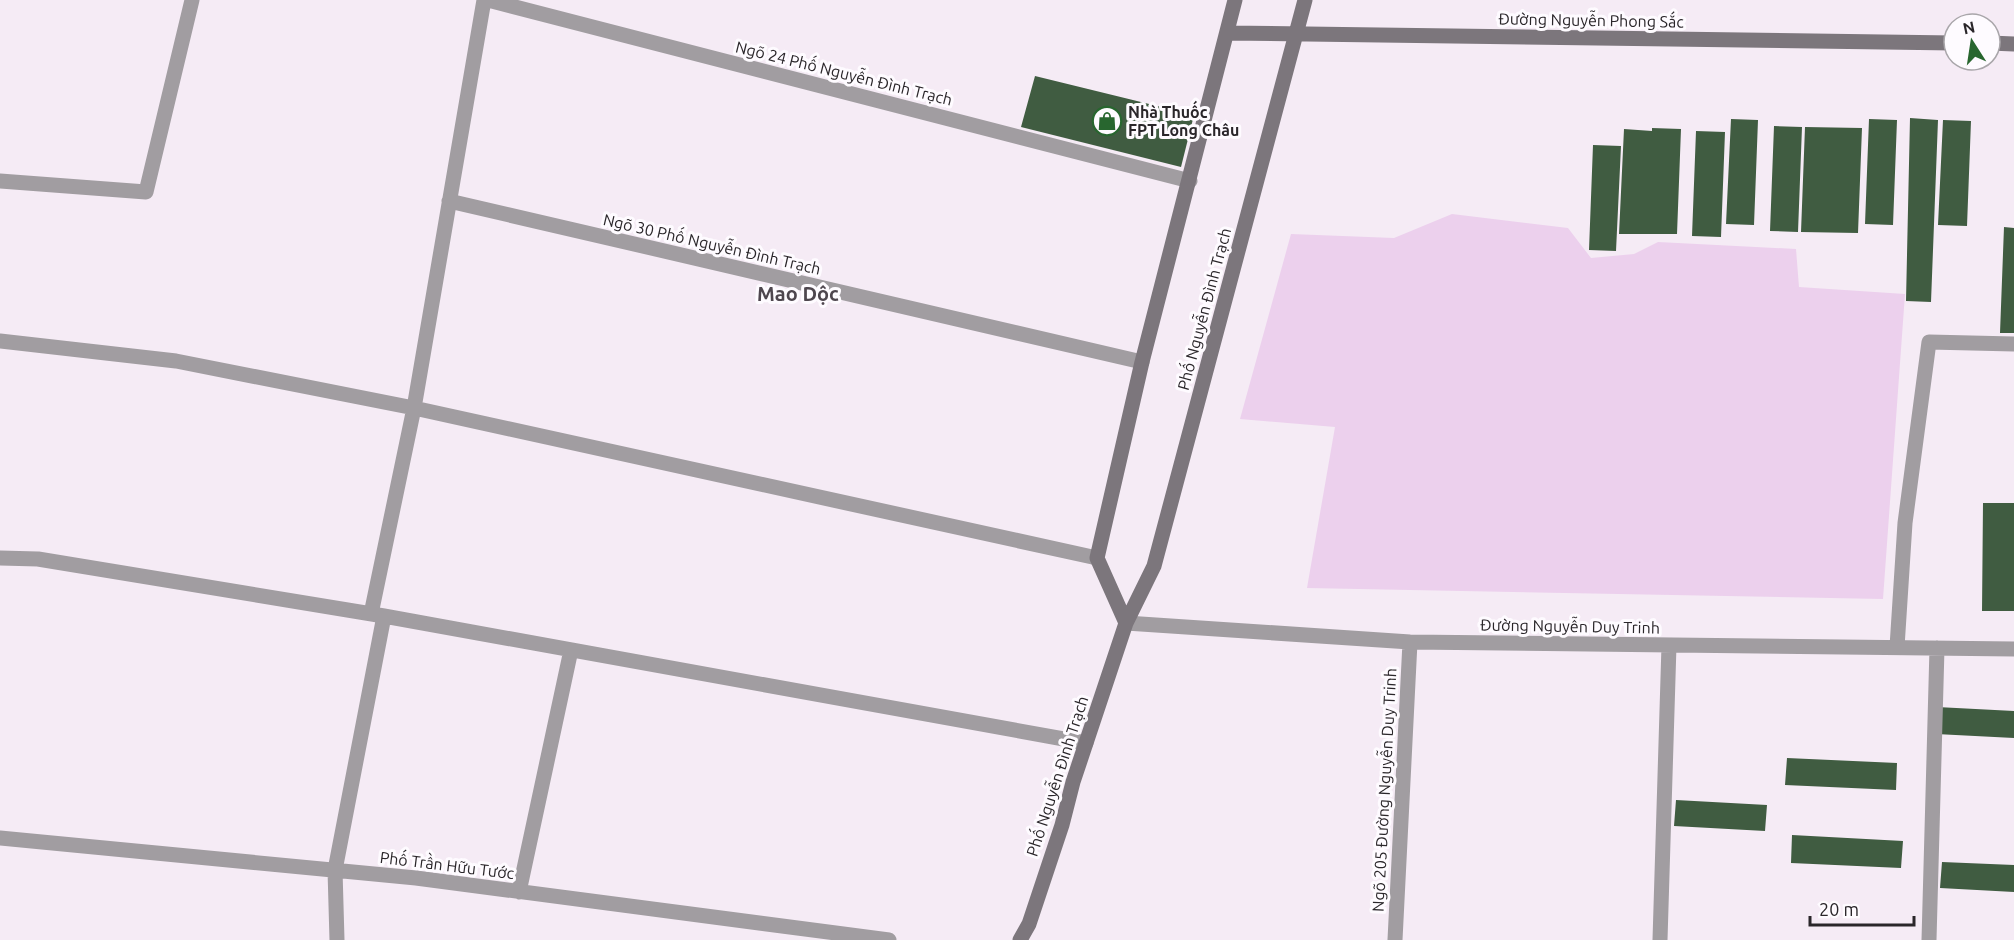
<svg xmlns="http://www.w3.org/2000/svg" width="2014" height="940" font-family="Ubuntu,sans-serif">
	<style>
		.green { fill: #ecd0ed }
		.building { fill: #405c41 }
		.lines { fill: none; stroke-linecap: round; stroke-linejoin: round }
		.street { stroke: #a19da1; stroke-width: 15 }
		.secondary { stroke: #7c767c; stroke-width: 15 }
		.labels { text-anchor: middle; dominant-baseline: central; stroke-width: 6; stroke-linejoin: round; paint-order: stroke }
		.street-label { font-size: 16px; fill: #2a262a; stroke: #fefbff }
		.poi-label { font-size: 16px; font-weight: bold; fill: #2a262a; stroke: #fefbff; text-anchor: start }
		.quarter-label { font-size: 20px; font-weight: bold; fill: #4e464e; stroke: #fefbff }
	</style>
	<rect width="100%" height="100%" fill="#f5ebf5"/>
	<path class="green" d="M1452,214L1568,228L1591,258L1634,254L1658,242L1796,249L1799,287L1905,294L1883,599L1307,588L1335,427L1240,419L1291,234L1394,238Z"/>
	<path class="building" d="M1035,76L1194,115L1181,167L1021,127Z
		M1910,118L1938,120L1931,302L1906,301Z
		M1731,119L1758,120L1754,225L1726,224Z
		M1869,119L1897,120L1893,225L1865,224Z
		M1943,120L1971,121L1967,226L1938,225Z
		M1774,126L1802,127L1798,232L1770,231Z
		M1805,127L1862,128L1858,233L1801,232Z
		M1652,128L1681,129L1677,234H1619L1624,129L1652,131Z
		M1696,131L1725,132L1721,237L1692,236Z
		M1593,145L1621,146L1616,251L1589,250Z
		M2004,227L2014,228V333H2000Z
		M1983,503H2014V611H1982Z
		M1937,707L2014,711V738L1936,734Z
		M1787,758L1897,763L1896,790L1785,785Z
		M1676,800L1767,805L1765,831L1674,826Z
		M1792,835L1903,841L1901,868L1791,863Z
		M1942,862L2014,865V892L1940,888Z"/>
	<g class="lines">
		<path class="street" d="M488,0L1190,181
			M0,181L146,192L192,0
			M449,201L1142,362
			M0,341L176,361L414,408L1097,558
			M0,558L38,559L384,616L1086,743
			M371,614L414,408L484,0
			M1126,623L1410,642L2014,649
			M1897,647L1905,523L1929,342L2014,344
			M0,838L416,878L889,940
			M519,892L571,650
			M337,940L335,870L384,616
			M1395,940L1410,642
			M1660,940L1669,645
			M1929,940L1937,648"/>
		<path class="secondary" d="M1227,33L1954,43
			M1990,43L2014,44
			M1126,623L1097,558L1142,362L1235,0
			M1020,940L1029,924L1062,825L1073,782L1126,623L1154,566L1305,0"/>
	</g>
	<defs>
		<g id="shop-ring" transform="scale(1.5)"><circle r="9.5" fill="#fefbff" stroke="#28662f" stroke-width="1.5"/><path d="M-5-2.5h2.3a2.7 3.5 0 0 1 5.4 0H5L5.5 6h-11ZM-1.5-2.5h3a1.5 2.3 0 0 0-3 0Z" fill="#28662f"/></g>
	</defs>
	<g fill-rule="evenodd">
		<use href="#shop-ring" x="1107" y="121"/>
	</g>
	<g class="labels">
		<g class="street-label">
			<text transform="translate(1591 20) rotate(1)">Đường Nguyễn Phong Sắc</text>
			<text transform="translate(844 73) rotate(14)">Ngõ 24 Phố Nguyễn Đình Trạch</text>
			<text transform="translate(712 244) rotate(13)">Ngõ 30 Phố Nguyễn Đình Trạch</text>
			<text transform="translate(1204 309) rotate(-75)">Phố Nguyễn Đình Trạch</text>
			<text transform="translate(1570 626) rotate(1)">Đường Nguyễn Duy Trinh</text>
			<text transform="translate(1057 776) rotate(-72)">Phố Nguyễn Đình Trạch</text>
			<text transform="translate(1384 790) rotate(-87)">Ngõ 205 Đường Nguyễn Duy Trinh</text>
			<text transform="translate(447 865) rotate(7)">Phố Trần Hữu Tước</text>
		</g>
		<g class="poi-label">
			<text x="1128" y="112">Nhà Thuốc<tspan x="1128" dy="18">FPT Long Châu</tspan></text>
		</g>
		<g class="quarter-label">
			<text x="798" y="293">Mao Dộc</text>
		</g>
	</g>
	<g transform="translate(1972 42) rotate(348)"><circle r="28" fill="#fefbff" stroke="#a9a6aa" stroke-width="1.5"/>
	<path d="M0-4.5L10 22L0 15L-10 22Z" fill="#28662f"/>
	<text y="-9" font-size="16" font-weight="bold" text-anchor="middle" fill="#2a262a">N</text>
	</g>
	<path d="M1810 916v9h104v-9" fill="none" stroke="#2a262a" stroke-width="3"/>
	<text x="1819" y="916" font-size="18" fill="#2a262a" stroke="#fefbff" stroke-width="4.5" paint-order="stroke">20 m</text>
</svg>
